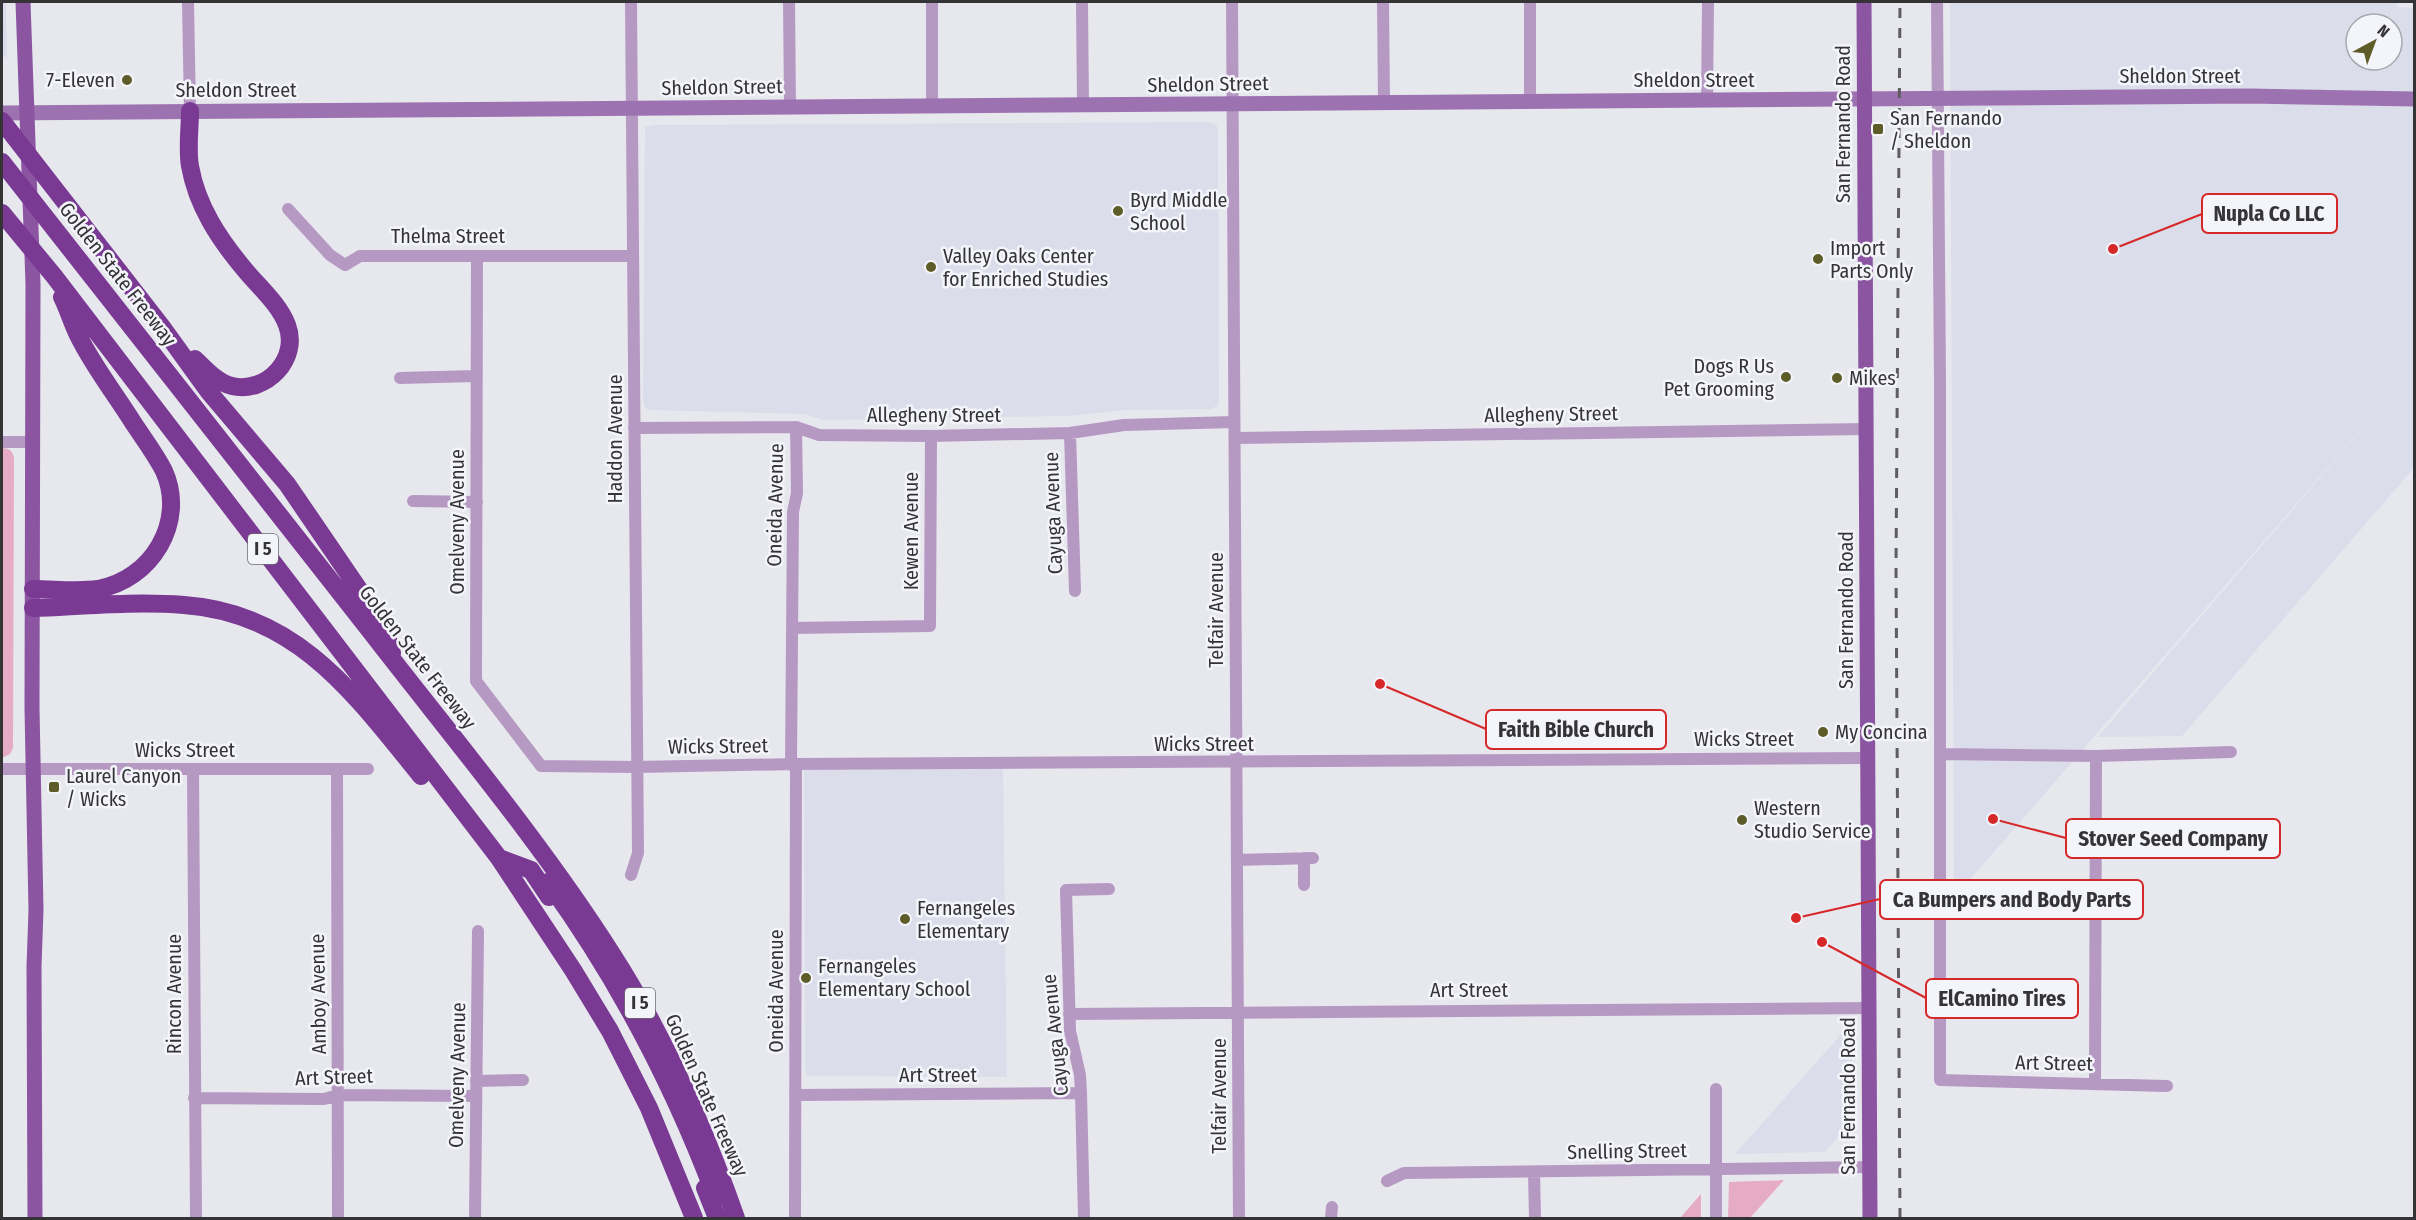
<svg xmlns="http://www.w3.org/2000/svg" width="2416" height="1220" font-family="'Fira Sans Condensed',sans-serif">
	<style>
		.built { fill: #dcddeb; fill-rule: evenodd }
		.green { fill: #e6acc6 }
		.lines { fill: none; stroke-linecap: round; stroke-linejoin: round }
		.street { stroke: #b699c3; stroke-width: 12 }
		.secondary { stroke: #9d72b0; stroke-width: 15 }
		.primary { stroke: #8b55a1; stroke-width: 15 }
		.highway { stroke: #7a3a93; stroke-width: 18 }
		.rail { stroke: #5e5e62; stroke-width: 3; stroke-dasharray: 10 10; stroke-linecap: butt }
		.poi-dot { fill: #5e5d2a; stroke: #f4f5fb; stroke-width: 2 }
		.labels { text-anchor: middle; dominant-baseline: central; stroke-width: 5; stroke-linejoin: round; paint-order: stroke }
		.shield { fill: #f4f5fb; stroke: #6e6e72; stroke-width: 1.5 }
		.shield-label { font-size: 18px; font-weight: bold; fill: #343437 }
		.street-label { font-size: 20px; fill: #343437; stroke: #f4f5fb }
		.poi-label { font-size: 20px; fill: #343437; stroke: #f4f5fb; text-anchor: start }
		.leader { fill: none; stroke: #d62828; stroke-width: 2 }
		.callout-dot { fill: #d62828; stroke: #f4f5fb; stroke-width: 2 }
		.callout { fill: #f4f5fb; stroke: #d62828; stroke-width: 2 }
		.callout-label { font-size: 21px; text-anchor: middle; font-weight: bold; fill: #343437 }
	</style>
	<rect width="100%" height="100%" fill="#e7e7ee"/>
	<path class="built" d="M2,2H6L7,60L2,53Z
		M1950,2H2398V7L2414,8V468L2182,736L2098,737L2402,382L1954,898ZM2356,24H2392V60H2356Z
		M1208,122L1216,124L1218,130L1219,402L1217,406L1211,409L1126,410L1069,416L824,420L804,414L651,410L645,408L643,400L645,127L653,125Z
		M1003,769L1007,1077L807,1076L805,1067L804,770Z
		M1852,1022L1851,1122L1825,1152L1735,1154Z"/>
	<path class="green" d="M2,448C10,448 14,452 14,460L13,748L10,754L2,758Z
		M1784,1180L1750,1218H1728L1729,1182Z
		M1701,1194V1218H1680Z"/>
	<g class="lines">
		<path class="street" d="M188,2L190,111
			M789,2L790,107
			M932,2V106
			M1082,2L1083,106
			M1232,2L1239,1218
			M1383,2L1384,103
			M1937,2L1940,381V1080L2167,1086
			M1707,101L1708,2
			M1530,102V2
			M288,209L330,255L345,265L360,256H633
			M477,256L476,681L541,766L636,767L796,764L1867,758
			M400,378L475,376
			M634,428L796,427L819,435L931,436L1070,433L1124,425L1234,422
			M1070,433L1075,591
			M1235,438L1867,429
			M2,442H33
			M413,501L477,502
			M792,628L930,626L931,436
			M1941,754L2096,756L2231,752
			M791,765L793,512L797,493L796,427
			M2,769H368
			M193,769L196,1218
			M337,770L338,1218
			M1237,860L1313,858
			M631,875L638,853L631,2
			M1304,885V858
			M1069,1014L1869,1008
			M476,1081L523,1080
			M2095,1083L2096,756
			M795,1095L1081,1093
			M194,1098L324,1099L338,1095L476,1096
			M1534,1172L1535,1218
			M1387,1181L1404,1173L1870,1167
			M475,1218L478,931
			M795,1218L796,764
			M1084,1218L1081,1093L1080,1075L1070,1031L1066,890L1109,889
			M1331,1218L1332,1207
			M1716,1218V1089"/>
		<path class="secondary" d="M2,113L2250,96L2414,99"/>
		<path class="primary" d="M23,2L33,284L32,708L36,910L34,967L35,1218
			M1864,2L1870,1218"/>
		<path class="highway" d="M190,111C190,128 187,149 190,166C197,206 219,239 245,270C259,287 279,304 287,325C300,359 266,394 232,386C218,383 205,369 195,359
			M2,121L162,327L209,392L287,484L384,626L392,653
			M2,162C124,319 248,475 371,632C453,738 540,841 612,954C665,1036 704,1127 736,1218
			M2,213L54,276L499,858L573,970L610,1031L649,1108L694,1218
			M33,589C54,589 77,592 98,589C151,580 187,522 164,471C156,455 144,439 134,424C116,395 93,366 78,335C72,323 68,309 62,297
			M33,608C83,606 135,601 184,605C298,613 355,695 421,776
			M499,858L531,870L549,897
			M548,882C618,979 674,1086 716,1198
			M705,1188L717,1218"/>
		<path class="rail" d="M1900,1218L1896,567L1900,2"/>
	</g>
	<g class="poi-dot">
		<circle cx="127" cy="80" r="6"/>
		<rect x="1872" y="123" width="12" height="12" rx="3"/>
		<circle cx="1118" cy="211" r="6"/>
		<circle cx="1818" cy="259" r="6"/>
		<circle cx="931" cy="267" r="6"/>
		<circle cx="1786" cy="377" r="6"/>
		<circle cx="1837" cy="378" r="6"/>
		<circle cx="1823" cy="732" r="6"/>
		<rect x="48" y="781" width="12" height="12" rx="3"/>
		<circle cx="1742" cy="820" r="6"/>
		<circle cx="905" cy="919" r="6"/>
		<circle cx="806" cy="978" r="6"/>
	</g>
	<g class="labels">
		<g class="shield">
			<rect x="248" y="534" width="30" height="30" rx="4.5"/>
			<rect x="625" y="988" width="30" height="30" rx="4.5"/>
		</g>
		<g class="shield-label">
			<text x="263" y="549">I 5</text>
			<text x="640" y="1003">I 5</text>
		</g>
		<g class="street-label">
			<text x="2180" y="76">Sheldon Street</text>
			<text x="1694" y="80">Sheldon Street</text>
			<text transform="translate(1208 84) rotate(-1)">Sheldon Street</text>
			<text transform="translate(722 87) rotate(-1)">Sheldon Street</text>
			<text x="236" y="90">Sheldon Street</text>
			<text transform="translate(1843 124) rotate(-90)">San Fernando Road</text>
			<text x="448" y="236">Thelma Street</text>
			<text transform="translate(118 274) rotate(52)">Golden State Freeway</text>
			<text transform="translate(1551 414) rotate(-1)">Allegheny Street</text>
			<text x="934" y="415">Allegheny Street</text>
			<text transform="translate(615 439) rotate(-90)">Haddon Avenue</text>
			<text transform="translate(775 505) rotate(-89)">Oneida Avenue</text>
			<text transform="translate(1053 513) rotate(-92)">Cayuga Avenue</text>
			<text transform="translate(457 522) rotate(-90)">Omelveny Avenue</text>
			<text transform="translate(911 531) rotate(-90)">Kewen Avenue</text>
			<text transform="translate(1216 610) rotate(-90)">Telfair Avenue</text>
			<text transform="translate(1846 610) rotate(-90)">San Fernando Road</text>
			<text transform="translate(418 657) rotate(52)">Golden State Freeway</text>
			<text x="1744" y="739">Wicks Street</text>
			<text x="1204" y="744">Wicks Street</text>
			<text transform="translate(718 746) rotate(-1)">Wicks Street</text>
			<text x="185" y="750">Wicks Street</text>
			<text x="1469" y="990">Art Street</text>
			<text transform="translate(776 991) rotate(-90)">Oneida Avenue</text>
			<text transform="translate(174 994) rotate(-90)">Rincon Avenue</text>
			<text transform="translate(318 994) rotate(-91)">Amboy Avenue</text>
			<text transform="translate(1055 1035) rotate(-96)">Cayuga Avenue</text>
			<text transform="translate(2054 1063) rotate(1)">Art Street</text>
			<text transform="translate(457 1075) rotate(-89)">Omelveny Avenue</text>
			<text x="938" y="1075">Art Street</text>
			<text transform="translate(334 1077) rotate(-2)">Art Street</text>
			<text transform="translate(707 1095) rotate(66)">Golden State Freeway</text>
			<text transform="translate(1219 1096) rotate(-90)">Telfair Avenue</text>
			<text transform="translate(1848 1096) rotate(-90)">San Fernando Road</text>
			<text transform="translate(1627 1151) rotate(-1)">Snelling Street</text>
		</g>
		<g class="poi-label">
			<text x="115" y="80" text-anchor="end">7-Eleven</text>
			<text x="1890" y="118">San Fernando<tspan x="1890" dy="23">/ Sheldon</tspan></text>
			<text x="1130" y="200">Byrd Middle<tspan x="1130" dy="23">School</tspan></text>
			<text x="1830" y="248">Import<tspan x="1830" dy="23">Parts Only</tspan></text>
			<text x="943" y="256">Valley Oaks Center<tspan x="943" dy="23">for Enriched Studies</tspan></text>
			<text x="1774" y="366" text-anchor="end">Dogs R Us<tspan x="1774" dy="23">Pet Grooming</tspan></text>
			<text x="1849" y="378">Mikes</text>
			<text x="1835" y="732">My Concina</text>
			<text x="66" y="776">Laurel Canyon<tspan x="66" dy="23">/ Wicks</tspan></text>
			<text x="1754" y="808">Western<tspan x="1754" dy="23">Studio Service</tspan></text>
			<text x="917" y="908">Fernangeles<tspan x="917" dy="23">Elementary</tspan></text>
			<text x="818" y="966">Fernangeles<tspan x="818" dy="23">Elementary School</tspan></text>
		</g>
	</g>
	<path class="leader" d="M2113 249L2202 214M1380 684L1486 729M1993 819L2066 838M1796 918L1880 899M1822 942L1926 998"/>
	<g class="callout-dot">
		<circle cx="2113" cy="249" r="6"/>
		<circle cx="1380" cy="684" r="6"/>
		<circle cx="1993" cy="819" r="6"/>
		<circle cx="1796" cy="918" r="6"/>
		<circle cx="1822" cy="942" r="6"/>
	</g>
	<g class="callout">
		<rect x="2202" y="194" width="135" height="39" rx="6"/>
		<rect x="1486" y="710" width="180" height="39" rx="6"/>
		<rect x="2066" y="819" width="214" height="39" rx="6"/>
		<rect x="1880" y="880" width="263" height="39" rx="6"/>
		<rect x="1926" y="979" width="152" height="39" rx="6"/>
	</g>
	<g class="callout-label">
		<text x="2269" y="221">Nupla Co LLC</text>
		<text x="1576" y="737">Faith Bible Church</text>
		<text x="2173" y="846">Stover Seed Company</text>
		<text x="2012" y="907">Ca Bumpers and Body Parts</text>
		<text x="2002" y="1006">ElCamino Tires</text>
	</g>
	<rect width="2416" height="1220" fill="none" stroke="#343437" stroke-width="6"/>
	<g transform="translate(2374 42) rotate(41)"><circle r="28" fill="#f4f5fb" stroke="#a7a8ad" stroke-width="1.5"/>
	<path d="M0-4.5L10 22L0 15L-10 22Z" fill="#5e5d2a"/>
	<text y="-9" font-size="16" font-weight="bold" text-anchor="middle" fill="#343437">N</text>
	</g>
</svg>
